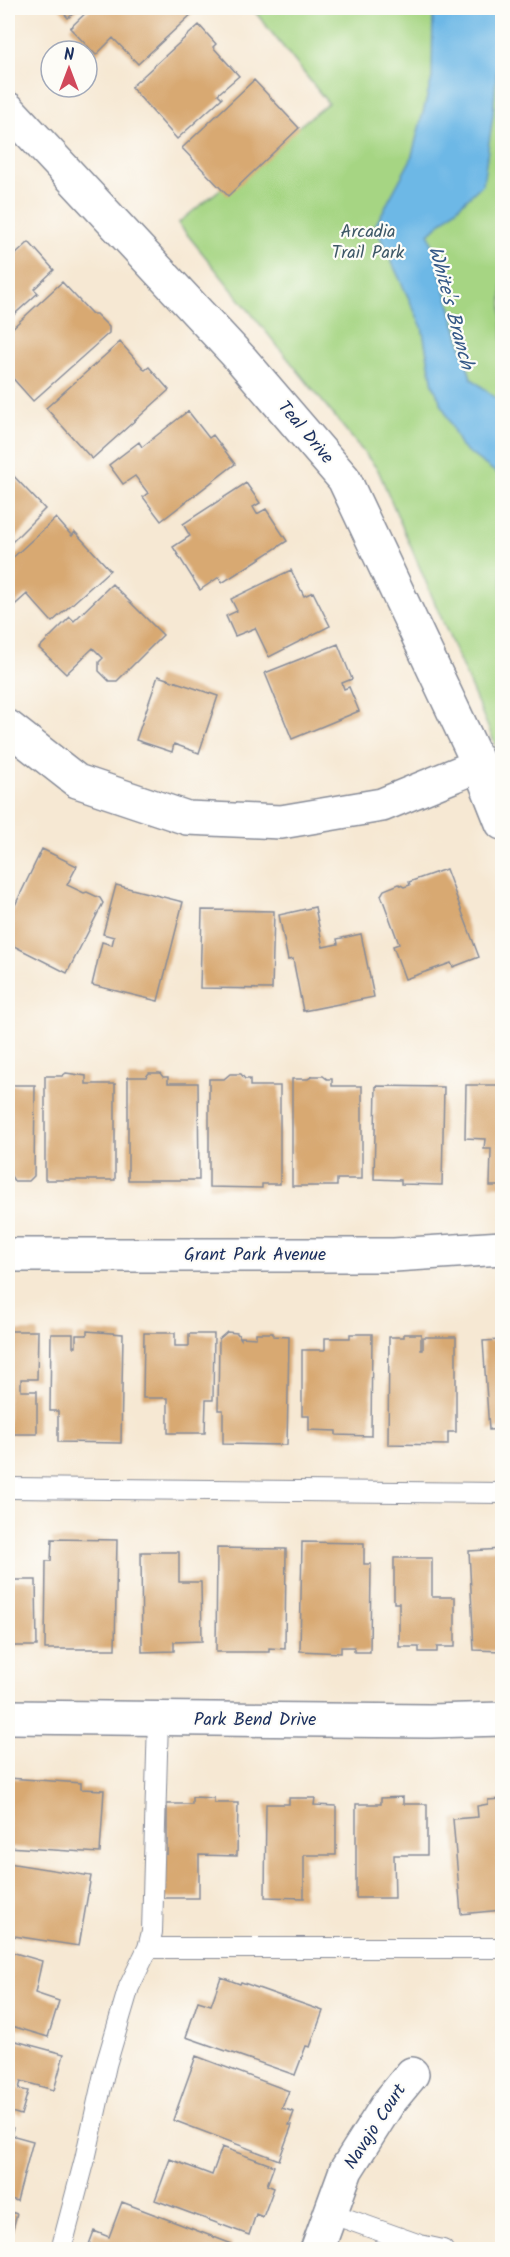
<svg xmlns="http://www.w3.org/2000/svg" width="510" height="2257" font-family="Kalam,sans-serif">
	<style>
		.green { fill: #a6d583; stroke: #608270; stroke-width: 1.5 }
		.water { fill: #6db8e6; stroke: #4474a2; stroke-width: 1.5 }
		.building { fill: #d8a972 }
		.lines { fill: none; stroke-linecap: round; stroke-linejoin: round }
		.lane-casing { stroke: #888c98; stroke-width: 22 }
		.street-casing { stroke: #888c98; stroke-width: 36 }
		.lane { stroke: #fff; stroke-width: 20 }
		.street { stroke: #fff; stroke-width: 33 }
		.labels { text-anchor: middle; dominant-baseline: central; stroke-width: 4.5; stroke-linejoin: round; paint-order: stroke }
		.park-label { font-size: 18px; fill: #3e5867; stroke: #fdfcf7 }
		.street-label { font-size: 18px; fill: #1b2f5e; stroke: #fdfcf7 }
		.water-label { font-size: 20px; font-style: italic; fill: #345887; stroke: #fdfcf7 }
	</style>
	<rect width="100%" height="100%" fill="#fdfcf7"/>
	<filter id="ink" filterUnits="userSpaceOnUse"><feTurbulence type="fractalNoise" baseFrequency=".0167" numOctaves="2"/><feDisplacementMap in="SourceGraphic" scale="12" xChannelSelector="R" yChannelSelector="G"/><feConvolveMatrix kernelMatrix="1 2 1 2 8 2 1 2 1" color-interpolation-filters="sRGB"/></filter>
	<filter id="wash" filterUnits="userSpaceOnUse"><feTurbulence type="fractalNoise" baseFrequency=".008" numOctaves="4" result="noise"/><feDisplacementMap in="SourceGraphic" scale="24" xChannelSelector="R" yChannelSelector="G"/><feGaussianBlur stdDeviation="1.35" result="paint"/><feColorMatrix in="noise" values="0 0 0 0 0 0 0 0 0 0 0 0 0 0 0 0 0 1.4 0 .05"/><feComposite in="paint" operator="in"/></filter>
	<g filter="url(#wash)">
		<rect width="100%" height="100%" fill="#f6e8d3"/>
		<path class="green" d="M252,8H502V743L496,746L378,470L178,223L328,103Z"/>
		<path class="water" d="M433,8H502L493,115L483,184L429,234L471,378L502,403V477L461,447L433,385L422,327L375,226L411,159L432,78Z"/>
		<g id="blocks">
			<path class="building" d="M59,8H80L68,18Z
				M91,8H192L195,11L138,64L113,38L96,55L70,28Z
				M199,25L216,44L213,47L239,76L218,94L222,98L177,139L131,87Z
				M254,80L299,128L228,196L182,148Z
				M8,240L12,245V254L14,256L29,242L54,270L34,289L38,293L8,320Z
				M62,282L92,314H96L109,327V333L33,401L8,373V332Z
				M120,342L145,370L149,367L169,390L92,459L46,408Z
				M188,411L209,438L213,435L235,464L161,521L143,497L148,493L135,476L123,484L109,465L139,442L142,447Z
				M8,470L45,509L8,546Z
				M246,483L260,503L253,507L257,514L266,509L287,541L222,583L219,577L200,590L173,547L190,536L183,524Z
				M56,518L72,536L75,532L110,570L52,622L27,594L8,611V562Z
				M291,570L304,596L313,592L330,626L269,657L255,628L235,636L226,616L237,611L231,599Z
				M112,584L163,635L117,681H109L99,671V662L103,658L93,648L66,674L39,648L70,617L74,621Z
				M338,644L352,679L342,683L344,689L349,687L359,711L292,739L265,673Z
				M158,676L218,696L199,753L174,744L172,752L136,740Z
				M42,849L77,866L67,885L84,893L87,892L100,898L103,903L67,973L8,943V920Z
				M446,869L479,957L453,967L451,963L405,979L393,946L399,944L381,895L384,890L399,884L404,887L410,885L409,882Z
				M116,885L183,902L158,1001L92,985L102,942L112,945L114,937L103,934Z
				M315,907L323,947L338,944L337,939L361,934L374,997L303,1011L293,959L288,960L279,915Z
				M202,910L274,911L272,989L200,988Z
				M66,1073L86,1076V1084H115V1180H45V1076H62Z
				M149,1073H160L163,1077H168V1083H198L199,1180H128V1077H146Z
				M230,1074H241L245,1079H250V1086H280V1184H262V1188L209,1187V1079H224Z
				M313,1076H323L327,1079H332V1086H362V1179H337V1186H292V1079H308Z
				M10,1085H35L34,1176L29,1181H14L11,1176H8V1092H10Z
				M466,1085H502V1186H490L491,1149H484L485,1139L465,1138Z
				M376,1086L444,1087L442,1185L401,1184V1180L374,1179Z
				M8,1331H38L37,1379H21V1391H37V1434H8Z
				M87,1331L123,1334L121,1443L58,1442V1411H50L51,1334H73V1347H76V1335H87Z
				M227,1332L237,1333L241,1339V1337L256,1338V1333H273V1336L289,1337L287,1445L223,1444V1410H218L219,1339Z
				M144,1333H175V1346H189V1334H214L213,1400H206L205,1433H168V1398H143Z
				M350,1334H372L371,1436L336,1435V1431L309,1430V1416H302V1350H325V1338H350Z
				M404,1334H421V1350H423V1337H456V1432H448V1445L388,1444L389,1337H404Z
				M502,1340V1429L489,1430L483,1341Z
				M52,1539L117,1540L115,1649H45L46,1561H51Z
				M302,1542L364,1543V1564H371L370,1652H354V1647H341V1653L300,1651Z
				M217,1548L286,1549L285,1649L269,1648V1652H216Z
				M502,1549V1651L474,1650L469,1551Z
				M141,1552H179V1582H201L202,1641L174,1642V1651L142,1652Z
				M394,1558H432V1597H455V1647H437V1652H419V1647H399V1603H394Z
				M8,1580H36L37,1646H8Z
				M8,1778L81,1783V1789L104,1790L100,1853L8,1847Z
				M192,1797L214,1798V1803H238L237,1856L199,1855V1898H161V1854H167V1804H192Z
				M403,1797V1804H427V1855H394L395,1898H356V1804H381V1798Z
				M289,1798H315L314,1805L336,1806V1855H304V1898L265,1897L266,1804H289Z
				M502,1799V1910L461,1914L453,1819L478,1817L477,1806L488,1804V1800Z
				M8,1863L91,1876L79,1946L8,1935Z
				M8,1951L42,1961L35,1993L59,2001L48,2037L8,2025Z
				M221,1977L240,1984L241,1982L323,2011L310,2047L306,2046L295,2075L186,2037L198,2001L211,2005Z
				M8,2039L64,2054L54,2090L21,2081L19,2089L28,2091L21,2115L8,2111Z
				M196,2056L289,2091L282,2108L294,2112L289,2125H292L279,2160L173,2120Z
				M8,2127L13,2128L11,2135L33,2141L17,2201L8,2198Z
				M222,2147L274,2166L267,2185L274,2188L263,2217L256,2214L249,2235L155,2200L170,2159L212,2175Z
				M122,2202L232,2244L230,2250H87L94,2231L109,2237Z
				M8,2211L17,2214L8,2247Z"/>
		</g>
	</g>
	<g filter="url(#ink)">
		<use href="#blocks" fill-opacity="0" stroke="#888c98" stroke-width="1.5"/>
		<g class="lines">
			<g class="lane-casing">
				<path id="lane" d="M8,1488L502,1493
					M148,1948H502
					M330,2213L420,2245L443,2250
					M61,2250L85,2159L106,2065L129,1987L148,1948L152,1932L158,1719"/>
			</g>
			<g class="street-casing">
				<path id="street" d="M8,109L241,359L344,479L479,765L502,823
					M8,727L77,781L187,818L281,822L382,805L479,765
					M8,1255H394L502,1248
					M8,1717L430,1721L502,1719
					M317,2250L346,2170L389,2102L412,2074"/>
			</g>
			<use href="#lane" class="lane"/>
			<use href="#street" class="street"/>
		</g>
	</g>
	<g class="labels">
		<g class="park-label">
			<text x="368" y="232">Arcadia<tspan x="368" dy="21">Trail Park</tspan></text>
		</g>
		<g class="street-label">
			<text transform="translate(305 433) rotate(50)">Teal Drive</text>
			<text x="255" y="1255">Grant Park Avenue</text>
			<text x="255" y="1720">Park Bend Drive</text>
			<text transform="translate(376 2127) rotate(-57)">Navajo Court</text>
		</g>
		<g class="water-label">
			<text transform="translate(450 308) rotate(75)">White's Branch</text>
		</g>
	</g>
	<rect width="510" height="2257" fill="none" stroke="#fdfcf7" stroke-width="30"/>
	<g transform="translate(69 69)"><circle r="28" fill="#fdfcf7" stroke="#a3aaba" stroke-width="1.5"/>
	<path d="M0-4.5L10 22L0 15L-10 22Z" fill="#d1495b"/>
	<text y="-9" font-size="16" font-weight="bold" text-anchor="middle" fill="#1b2f5e">N</text>
	</g>
</svg>
